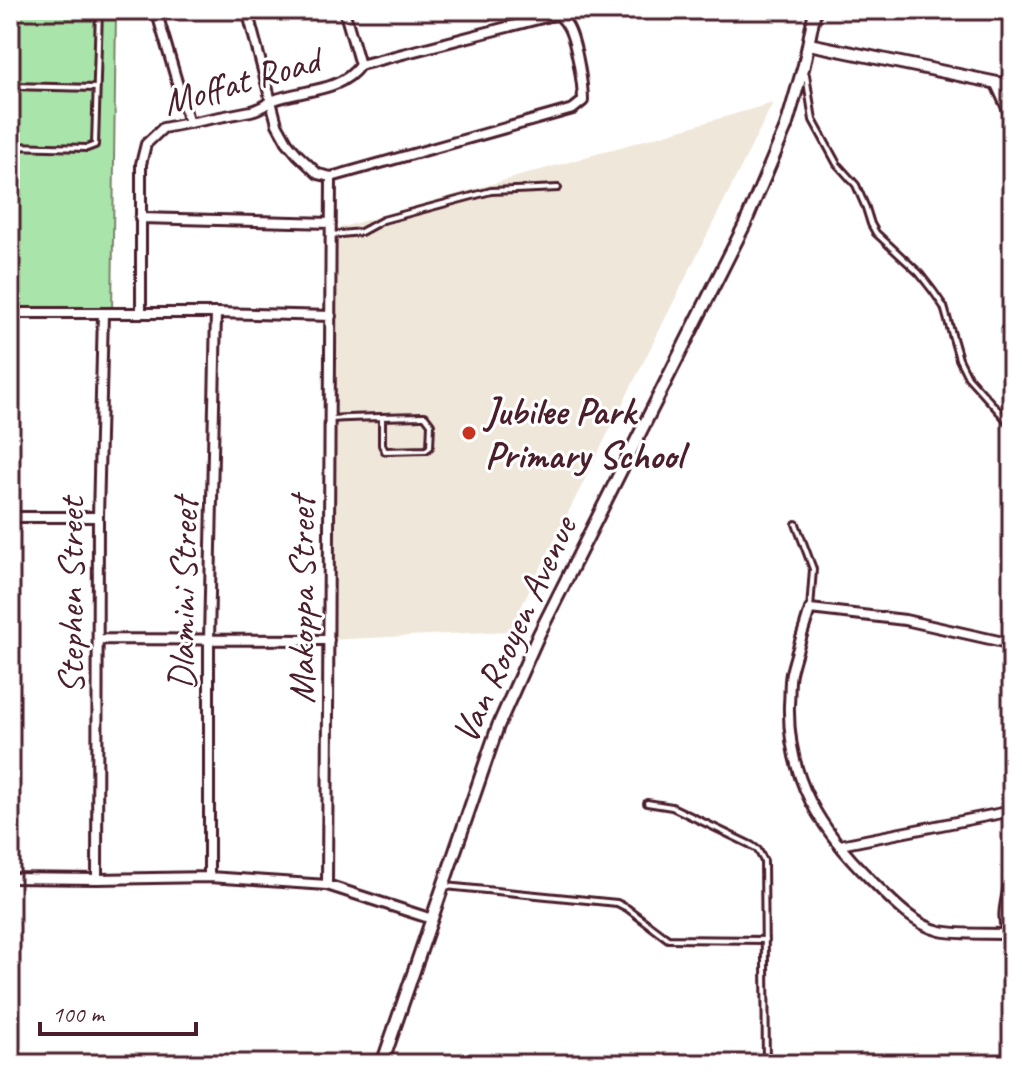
<svg xmlns="http://www.w3.org/2000/svg" width="1022" height="1074" font-family="Caveat,sans-serif">
	<style>
		.built { fill: #efe8da }
		.green { fill: #a9e5aa; stroke: #7a826a; stroke-width: 2 }
		.lines { fill: none; stroke-linecap: round; stroke-linejoin: round }
		.service-casing { stroke: #4a1f2b; stroke-width: 10 }
		.minor-casing { stroke: #4a1f2b; stroke-width: 14 }
		.tertiary-casing { stroke: #4a1f2b; stroke-width: 16 }
		.service { stroke: #fff; stroke-width: 4 }
		.minor { stroke: #fff; stroke-width: 8 }
		.tertiary { stroke: #fff; stroke-width: 10 }
		.poi-dot { fill: #c8321e; stroke: #fff; stroke-width: 3 }
		.labels { text-anchor: middle; dominant-baseline: central; stroke-width: 6; stroke-linejoin: round; paint-order: stroke }
		.street-label { font-size: 38px; fill: #4a1f2b; stroke: #fff }
		.poi-label { font-size: 38px; font-weight: bold; fill: #4a1f2b; stroke: #fff; text-anchor: start }
	</style>
	<rect width="100%" height="100%" fill="#fff"/>
	<filter id="ink" filterUnits="userSpaceOnUse"><feTurbulence type="fractalNoise" baseFrequency=".0125" numOctaves="2"/><feDisplacementMap in="SourceGraphic" scale="16" xChannelSelector="R" yChannelSelector="G"/><feConvolveMatrix kernelMatrix="1 2 1 2 8 2 1 2 1" color-interpolation-filters="sRGB"/></filter>
	<g filter="url(#ink)">
		<path class="built" d="M773,103L509,631L329,640L332,230Z"/>
		<path class="green" d="M10,10H116L112,313H10Z"/>
		<g class="lines">
			<g class="service-casing">
				<path id="service" d="M50,10L99,11
					M806,75L813,120L837,164L856,185L866,208L871,224L876,233L919,273L933,291L944,307L959,359L968,377L1012,426
					M10,86L97,88
					M10,146L87,148L95,145L99,10
					M331,235L361,232L383,220L491,191L558,188
					M330,419C361,417 391,417 421,416H425L431,424L430,447L426,450L385,451L382,445V417
					M796,524L813,569L810,609
					M647,803L672,807L751,845L758,850L764,861L766,1064
					M445,886L617,903L627,908L668,939L766,940"/>
			</g>
			<g class="minor-casing">
				<path id="minor" d="M156,10L189,123
					M247,10L277,124L287,142L298,155L318,174L331,177L327,885
					M344,10L360,65
					M995,82L1012,119
					M140,218L331,223
					M10,313H216L331,316
					M141,313V164L146,144L163,128L251,111C260,109 266,104 274,100C303,89 340,93 360,65L550,16L559,15C562,19 565,21 567,25C576,39 583,84 583,101L573,109L331,177
					M10,517H98
					M98,639L329,640
					M840,845L1012,811
					M1012,875C1008,894 997,923 1012,938
					M209,877V640L216,313
					M10,878L97,879L209,877L327,885L432,919
					M97,879L98,517L103,313
					M1007,934C988,933 958,935 940,931C914,925 890,899 872,881C820,830 787,778 789,704C790,694 789,683 791,673C796,652 804,630 810,609L905,620L1012,644"/>
			</g>
			<g class="tertiary-casing">
				<path id="tertiary" d="M809,44L1012,86
					M382,1064L498,726L539,634L745,224L786,127L804,65L815,10"/>
			</g>
			<use href="#service" class="service"/>
			<use href="#minor" class="minor"/>
			<use href="#tertiary" class="tertiary"/>
		</g>
	</g>
	<circle class="poi-dot" cx="469" cy="433" r="8"/>
	<g class="labels">
		<g class="street-label">
			<text transform="translate(241 81) rotate(-16)">Moffat Road</text>
			<text transform="translate(183 594) rotate(-89)">Dlamini Street</text>
			<text transform="translate(70 596) rotate(-90)">Stephen Street</text>
			<text transform="translate(301 600) rotate(-90)">Makoppa Street</text>
			<text transform="translate(514 630) rotate(-65)">Van Rooyen Avenue</text>
		</g>
		<g class="poi-label">
			<text x="485" y="411">Jubilee Park<tspan x="485" dy="44">Primary School</tspan></text>
		</g>
	</g>
	<rect width="1022" height="1074" fill="none" stroke="#fff" stroke-width="40"/>
	<rect x="20" y="20" width="982" height="1034" fill="none" stroke="#4a1f2b" stroke-width="3" filter="url(#ink)"/>
	<path d="M40 1022v12h156v-12" fill="none" stroke="#4a1f2b" stroke-width="4"/>
	<text x="52" y="1022" font-size="24" fill="#4a1f2b" stroke="#ffffff" stroke-width="6" paint-order="stroke">100 m</text>
</svg>
